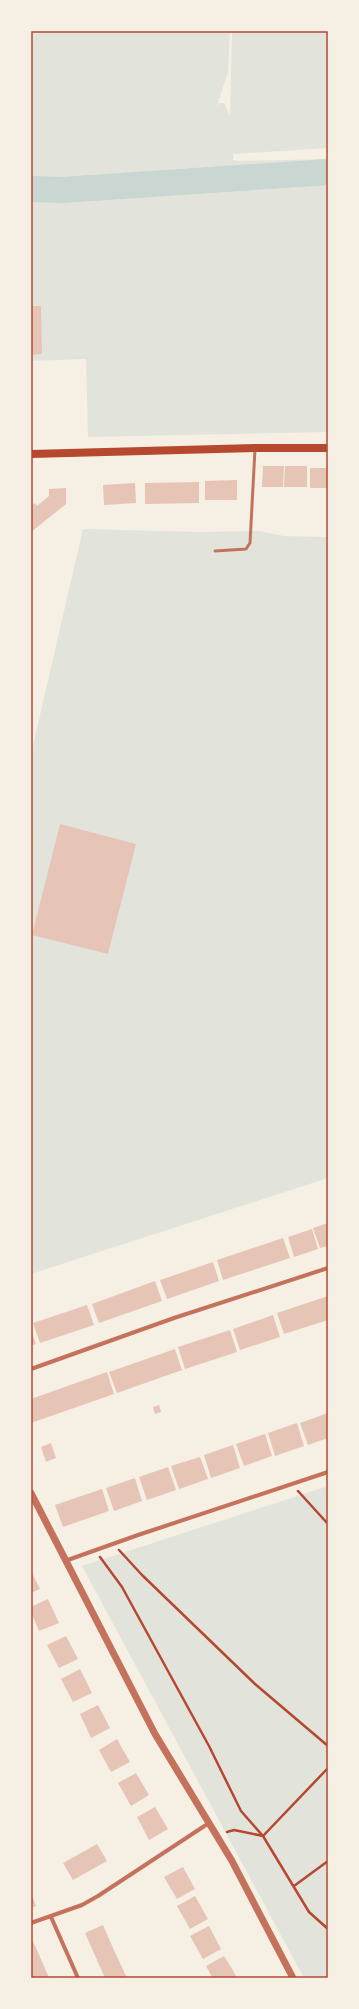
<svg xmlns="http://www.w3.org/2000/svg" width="359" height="2009" font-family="'Sofia Sans Condensed',sans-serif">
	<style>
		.green { fill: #e2e4dc; fill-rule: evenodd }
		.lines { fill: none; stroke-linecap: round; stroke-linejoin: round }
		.river { stroke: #c9d6d2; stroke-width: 26 }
		.building { fill: #e6c5b7 }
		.path { stroke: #b5482f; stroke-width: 2.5 }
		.service { stroke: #c5725c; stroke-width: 3 }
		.minor { stroke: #c5725c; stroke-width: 4 }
		.tertiary { stroke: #c5725c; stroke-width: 7 }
		.secondary { stroke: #b5482f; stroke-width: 8 }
		.neatline { fill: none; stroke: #b5482f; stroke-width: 1.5 }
	</style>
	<rect width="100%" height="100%" fill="#f6efe4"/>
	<path class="green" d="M31,31H230L228,72L217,106L220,103H224L230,116L232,31H328V148L233,154V160L238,161L328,159V432L88,437L86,359L31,361ZM187,168L176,175L166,170Z
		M83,529L202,532L260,531L284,536L328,537V1178L31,1274V754Z
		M328,1486V1978H304L82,1566Z"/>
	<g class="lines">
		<path class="river" d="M31,189L62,190L328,172"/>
	</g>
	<path class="building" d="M31,306H41L42,354L31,355Z
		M263,466H284L283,487H262Z
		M285,466H307V487H284Z
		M310,468H328V488H310Z
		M237,480V500H205V481Z
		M199,482V503L145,504V483Z
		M135,483L136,503L104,505L103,485Z
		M66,488V504L31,532V506L35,503L37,506L49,496V489Z
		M60,824L136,844L108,954L32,935Z
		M328,1223V1246L320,1248L313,1228Z
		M312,1229L318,1249L294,1257L288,1237Z
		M283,1238L290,1258L223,1280L217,1260Z
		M213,1262L219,1281L167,1299L160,1280Z
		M155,1281L162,1301L99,1323L92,1304Z
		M328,1296V1320L284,1334L277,1313Z
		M87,1305L94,1325L40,1343L33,1323Z
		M273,1315L280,1337L240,1350L233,1329Z
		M31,1330L36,1344L31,1346Z
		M230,1330L237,1352L185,1369L178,1347Z
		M175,1349L182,1370L117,1393L109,1372Z
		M107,1372L114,1394L31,1423V1399Z
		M159,1405L161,1412L155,1414L153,1407Z
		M328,1413V1438L308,1445L300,1423Z
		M297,1423L304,1446L275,1456L268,1433Z
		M265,1434L272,1456L244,1466L236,1444Z
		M51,1443L56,1458L46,1462L41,1447Z
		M233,1445L240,1468L211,1478L204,1455Z
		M200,1457L208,1479L179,1489L171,1466Z
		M168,1467L176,1490L147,1500L139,1477Z
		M135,1478L142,1501L114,1511L106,1488Z
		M102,1489L109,1511L63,1527L55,1505Z
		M31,1571L40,1589L31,1593Z
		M48,1599L59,1623L39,1631L31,1612V1607Z
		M66,1636L78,1659L59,1668L47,1645Z
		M80,1669L92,1693L73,1702L61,1679Z
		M98,1705L110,1728L91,1738L80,1714Z
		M117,1739L130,1762L111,1772L99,1750Z
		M136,1773L149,1795L131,1806L118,1783Z
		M155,1807L168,1829L149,1840L137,1817Z
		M97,1844L107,1861L73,1880L63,1863Z
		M183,1867L195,1889L177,1899L164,1877Z
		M31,1893L36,1906L31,1908Z
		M195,1896L208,1919L190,1929L177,1906Z
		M103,1925L113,1948L127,1978H105L85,1933Z
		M209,1926L221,1949L203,1959L190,1936Z
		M31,1937L37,1950L49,1978H31Z
		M224,1956L231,1967L237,1978L212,1977L206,1966Z"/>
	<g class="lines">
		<path class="path" d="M298,1491L328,1524
			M119,1550L142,1575L255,1684L328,1746
			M100,1557L122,1587L209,1746L241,1811L263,1836L328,1768
			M227,1832L234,1830L263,1836L309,1912L328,1929
			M294,1886L328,1861"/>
		<path class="service" d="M215,551L246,549L250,543L255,449"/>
		<path class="minor" d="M31,1369L174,1318L328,1268
			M65,1561L138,1535L328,1472
			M51,1917L78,1978
			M31,1923L82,1905L98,1896L209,1823"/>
		<path class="tertiary" d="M31,1493L155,1734L232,1861L293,1978"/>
		<path class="secondary" d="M31,454L255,448H328"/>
	</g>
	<rect width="359" height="2009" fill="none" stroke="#f6efe4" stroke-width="64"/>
	<rect x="32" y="32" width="295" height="1945" class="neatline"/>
</svg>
